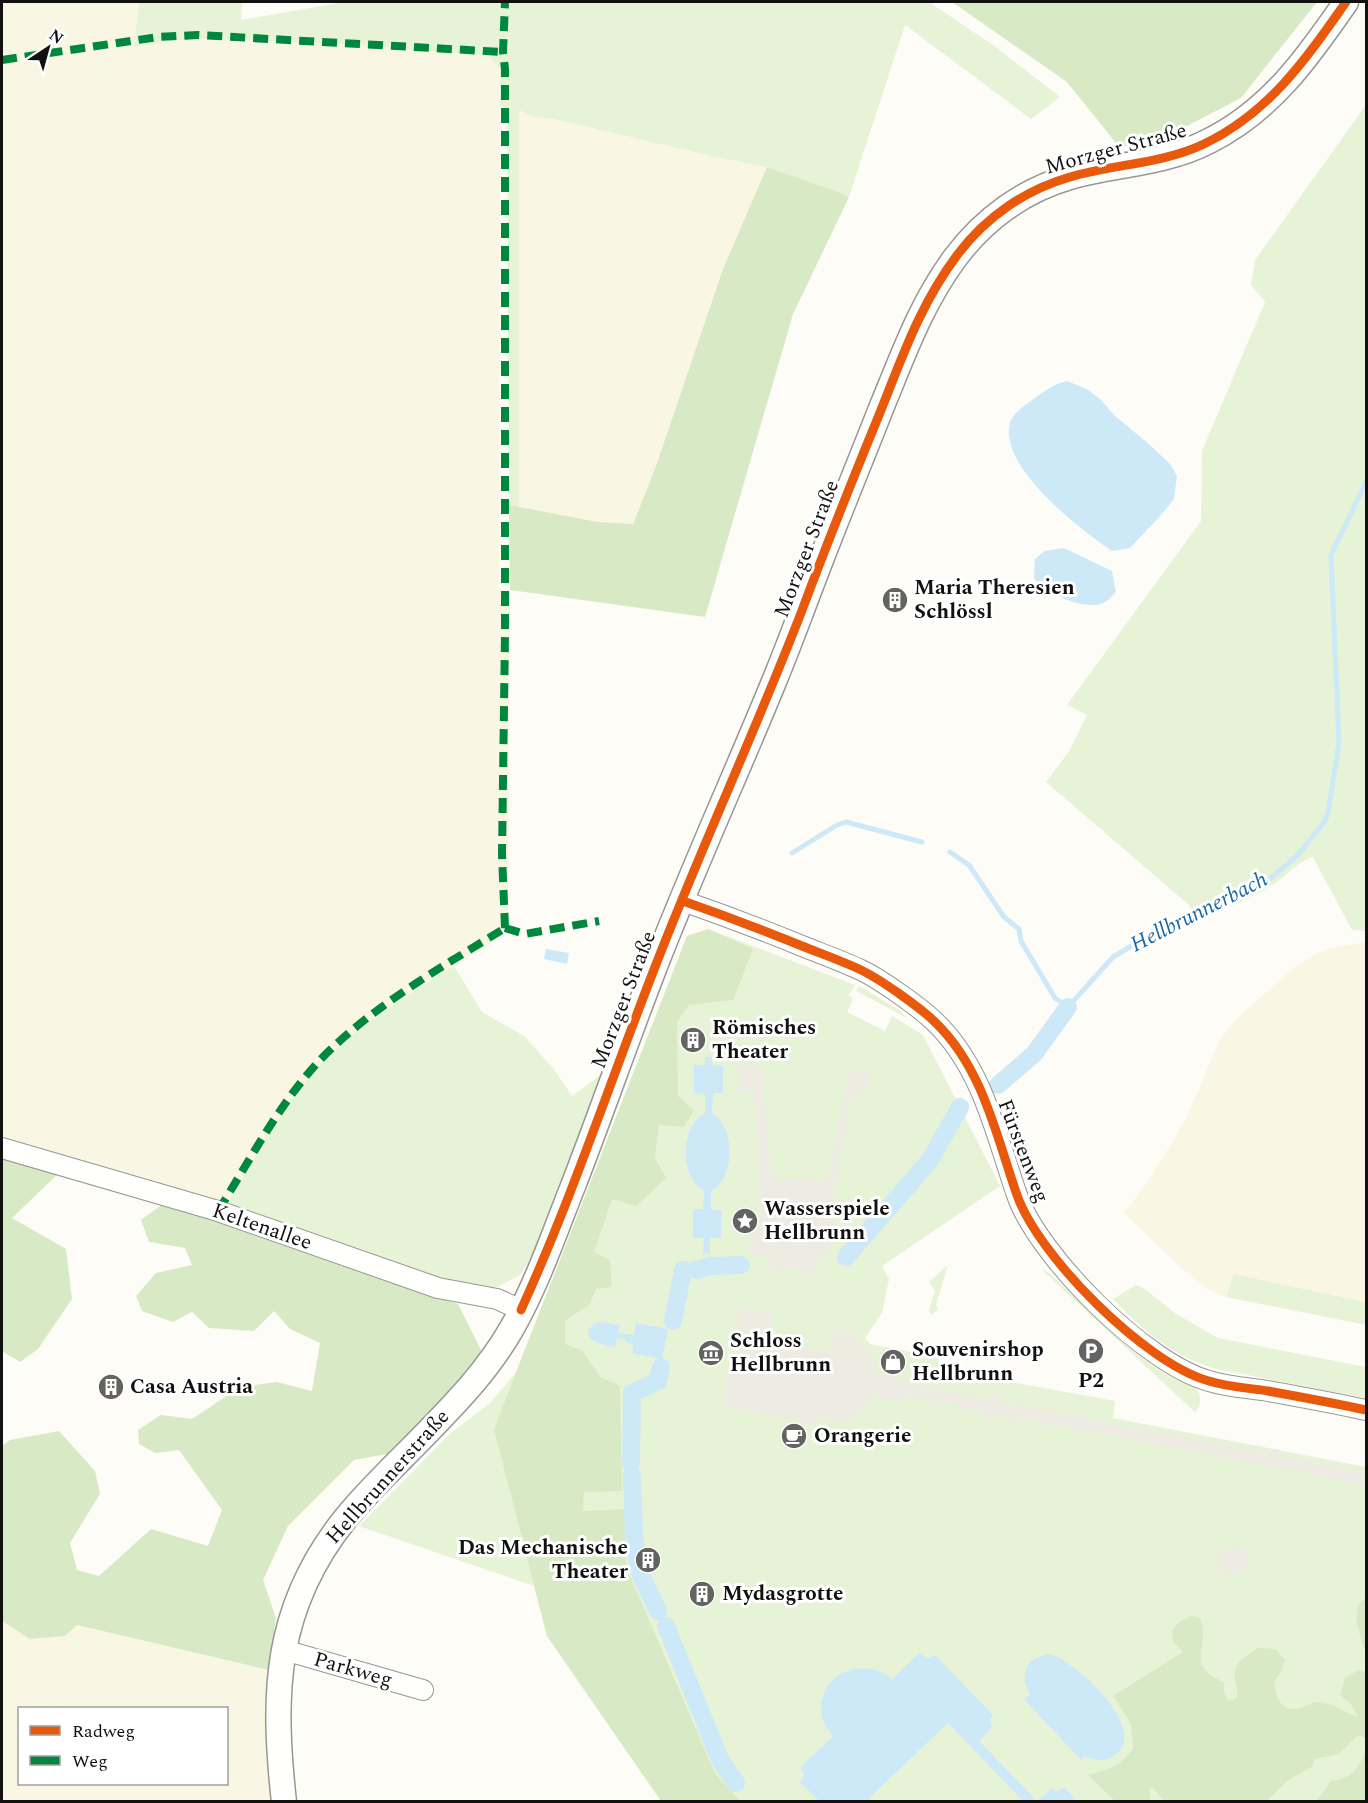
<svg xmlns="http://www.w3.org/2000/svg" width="1368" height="1803" font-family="Spectral,serif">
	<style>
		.farmland { fill: #f9f7e4; fill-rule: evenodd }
		.green { fill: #e7f3d7 }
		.forest { fill: #d8eac5 }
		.plaza { fill: #edebe2 }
		.water { fill: #cde8f7 }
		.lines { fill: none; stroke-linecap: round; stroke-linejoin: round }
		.stream { stroke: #cde8f7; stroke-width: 5 }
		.canal { stroke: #cde8f7; stroke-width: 18 }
		.minor-casing { stroke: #979795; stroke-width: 22 }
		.tertiary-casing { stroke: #979795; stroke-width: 27 }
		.minor { stroke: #fffffe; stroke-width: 20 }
		.tertiary { stroke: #fffffe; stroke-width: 24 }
		.quiet { stroke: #00873e; stroke-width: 8; stroke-dasharray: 15 8; stroke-linecap: butt }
		.cycleway-casing { stroke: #fff; stroke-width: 13 }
		.cycleway { stroke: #e8590c; stroke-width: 9 }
		.labels { text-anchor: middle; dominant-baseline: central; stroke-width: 6; stroke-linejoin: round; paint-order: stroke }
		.street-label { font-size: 21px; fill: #111; stroke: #fff }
		.poi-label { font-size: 21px; font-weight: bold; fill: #111; stroke: #fff; text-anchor: start }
		.water-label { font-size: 22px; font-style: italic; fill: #1768a6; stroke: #fff }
	</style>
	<rect width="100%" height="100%" fill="#fdfcf7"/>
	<path class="farmland" d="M2,2H139L134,47L194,38L360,45L489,55L500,69L499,589L510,590L508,917L488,946L396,1002L354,1034L322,1064L300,1091L279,1121L226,1206L2,1140Z
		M519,110L535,117L554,119L715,157L767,167L723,269L656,466L633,524L598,522L519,508Z
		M1366,942V1302L1235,1274L1226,1297L1207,1289L1180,1267L1124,1213L1147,1183L1186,1119L1219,1042L1234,1021L1297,965L1309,958L1329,948Z
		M2,1621L30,1639L77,1625L269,1670L266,1722L273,1801H2ZM20,1708H226V1784H20Z"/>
	<path class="green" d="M139,2H242L241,20L344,2H929L996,47L1060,97L1031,119L905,25L849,197L836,191L767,167L715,157L554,119L535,117L519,110V508L509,505L507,108L500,106V69L489,56L360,45L194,38L134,47Z
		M1366,105V931L1352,930L1313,857C1298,861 1288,875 1275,883C1251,900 1222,910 1195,920L1189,905L1046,782L1070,750L1087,715L1067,705L1201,521L1202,451L1265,302L1251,285L1255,260Z
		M708,929L855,985L848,996L853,998L847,1012L885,1031L892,1016L923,1035L1000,1186L882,1266L889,1279L882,1313L865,1338L870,1344L939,1358L938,1369L1115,1401L1113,1418L1366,1467V1801H661L547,1636L534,1586L359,1526L451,1433L490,1403L515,1374L687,936Z
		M454,966L482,1012L524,1036L553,1068L572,1096L606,1071L535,1251L520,1275L486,1293L449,1285L226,1206C256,1158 283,1105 321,1064C359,1024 408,995 454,966Z
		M859,986L901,1011L907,1018L856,991Z
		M948,1265L936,1305L938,1310L931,1315L929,1310L935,1291L929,1282Z
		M1041,1269L1048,1272C1086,1307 1145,1373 1195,1387C1202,1395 1202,1405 1195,1412Z
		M1234,1274L1366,1302V1325L1226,1297Z
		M1136,1285L1145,1289L1176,1314L1218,1338L1366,1367V1398L1216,1369C1171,1355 1145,1332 1113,1299Z"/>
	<path class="forest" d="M952,2H1317L1241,98L1181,129L1120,148L1067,82Z
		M767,167L836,191L849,197L793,314L705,617L510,590L509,505L598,522L633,524L656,466L723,269Z
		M708,929L753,949L733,1000L689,1005L677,1022L678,1096L694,1110L684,1127L659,1125L655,1158L666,1178L636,1206L612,1199L594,1252L610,1260L612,1287L596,1289L590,1304L565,1321V1344L583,1351L600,1377L620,1386L622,1491L584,1492L583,1511L624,1509L626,1567L715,1773L740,1801H661L547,1636L494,1429L687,936Z
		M2,1156L62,1170L12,1218L66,1249L72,1299L38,1349L20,1362L2,1351Z
		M164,1203L458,1304L482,1352L452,1389L393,1453L354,1460L288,1526L263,1580L276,1618L269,1670L77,1625L65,1636L30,1639L2,1621V1446L10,1440L59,1431L95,1471L100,1494L70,1543L77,1570L99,1576L151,1529L208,1546L222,1510L179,1450L155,1453L139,1444L138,1430L161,1415L192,1419L240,1387L277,1382L312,1391L320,1343L290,1329L274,1311L254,1331L209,1328L192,1312L173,1322L142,1311L136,1296L156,1273L192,1265L185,1248L149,1242L141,1220Z
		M1366,1598V1650L1364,1648C1359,1632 1349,1608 1366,1598Z
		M1191,1616L1200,1618C1212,1649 1182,1664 1224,1682V1693L1229,1701L1237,1698C1239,1686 1230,1674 1238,1664C1242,1658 1252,1653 1257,1648L1275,1649L1285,1660L1281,1671L1274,1682C1276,1694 1279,1710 1295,1709C1303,1709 1310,1702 1318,1702C1332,1702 1345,1713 1358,1717L1351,1704L1340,1695L1345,1678L1358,1670L1366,1672V1748L1365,1738L1358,1735L1339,1754L1314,1759L1313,1766L1287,1781L1267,1801H1237L1236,1799L1229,1802L1164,1801L1153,1788L1149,1787L1151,1801H1115L1088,1775C1107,1770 1122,1765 1133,1749L1131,1724L1113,1696L1183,1652L1173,1642L1172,1630L1179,1622Z
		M1366,1751V1801H1316L1331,1781C1353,1778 1357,1770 1366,1751Z"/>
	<path class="plaza" d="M737,1065L762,1066L771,1178L828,1179L848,1071L870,1072L866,1094H856L851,1098L836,1184H834V1222L831,1254L820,1253L815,1277L808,1276L793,1267L785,1268L778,1270L769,1268L771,1257L749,1253L751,1230H759L760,1216H762L760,1183L754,1097L749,1092H739Z
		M740,1306L773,1313L768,1340L829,1352L834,1329L851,1335L867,1348L874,1361L878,1374L909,1380L908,1384L935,1389L936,1385L940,1386V1390L966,1395L967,1391L972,1392L971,1396L986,1399L987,1395L1002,1397L1001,1402L1017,1405L1018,1400L1022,1401V1406L1048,1411L1050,1406L1054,1407L1053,1412L1080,1417L1082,1412L1085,1413V1418L1271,1454L1273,1449H1276L1279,1450L1278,1456L1366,1473V1485L1082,1430L1081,1436L1077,1435L1078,1429L1051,1424L1049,1429L1045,1428L1047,1423L1020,1418L1019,1424L1009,1422L1010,1416L1001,1414L999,1420L981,1416L982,1411L970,1408L968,1414L965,1413V1407L938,1402L936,1408L932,1407L933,1401L906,1396L904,1402L872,1396L860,1413L849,1420L839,1422L818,1420L816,1425L723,1405L726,1381L724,1380L726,1371L741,1374L747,1344L731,1339L733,1330H735Z
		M1232,1546L1243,1548L1247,1552L1249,1563L1240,1572L1225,1575L1218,1570L1216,1558L1223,1550Z"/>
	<path class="water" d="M1067,381L1087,389L1101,400L1114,415L1150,445L1170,464L1177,476L1174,499L1161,515L1130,548L1112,551C1081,530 998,467 1010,423C1012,415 1021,408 1028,403C1041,394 1052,384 1067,381Z
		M1064,548L1112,571L1116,592C1112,596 1107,602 1101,604C1081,609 1046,594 1034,578L1035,559L1045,551Z
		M546,949L569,953L567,964L544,959Z
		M705,1057H712V1065L723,1066V1093H713L712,1113C736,1126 735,1180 711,1191V1210H722L721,1238H710V1254L703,1253L704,1238H693V1209H703L704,1191C679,1177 680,1126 705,1113V1094L694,1093V1065H705Z
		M602,1322L620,1325L618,1333L634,1335L636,1323L668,1329L662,1359L632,1353L633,1344L626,1342V1340L617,1338L615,1347L600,1344L589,1338L588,1331L594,1323Z
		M919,1653C925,1658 928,1659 935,1655L993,1715L990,1719L992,1727L979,1741L1037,1801H1023L948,1723L869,1798L872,1801H819L800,1782L804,1775L801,1767L833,1736C828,1730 823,1723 822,1715C815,1675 863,1654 892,1679Z
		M1050,1654C1076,1661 1155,1734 1112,1757C1103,1762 1094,1760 1085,1756L1081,1760L1024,1699L1030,1694C1018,1674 1027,1657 1050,1654Z
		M1052,1788L1057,1791L1065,1788L1077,1801H1038Z"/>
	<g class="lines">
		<path class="stream" d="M950,852L969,865L1004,917L1019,929L1021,941L1055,998L1068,1007L1113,957L1168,924L1247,891L1270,879L1298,855L1325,821L1328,812L1339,743L1331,555L1366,482
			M792,853L837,825L846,822L922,842"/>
		<path class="canal" d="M998,1085L1034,1054L1068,1007
			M846,1257L930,1160L960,1107
			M696,1270L710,1266L741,1265
			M673,1321L683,1270H685
			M631,1463L632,1393L658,1381L661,1367
			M632,1475L634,1540L640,1573L658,1611
			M666,1626L721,1762L736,1783"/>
		<g class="minor-casing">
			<path id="minor" d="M683,901C723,915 763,930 802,946C822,954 842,961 861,970C880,979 921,1008 936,1023C983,1069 996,1135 1017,1195C1038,1256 1146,1364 1209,1381C1228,1387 1249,1388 1268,1391C1301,1397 1334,1403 1366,1410
				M2,1148L218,1211L438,1288L497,1299L521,1310
				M284,1650L423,1690"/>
		</g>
		<g class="tertiary-casing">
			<path id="tertiary" d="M284,1802C272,1694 274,1608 345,1519C366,1493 390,1470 413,1447C449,1410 486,1374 512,1328C537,1284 554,1234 573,1186C601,1114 626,1041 654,969C691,873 734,779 773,684C790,643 805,601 821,560C841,508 862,457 882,406C904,353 921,304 955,258C984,219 1024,190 1070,177C1116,164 1165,164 1209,141C1271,110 1308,57 1346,2"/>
		</g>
		<use href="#minor" class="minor"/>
		<use href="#tertiary" class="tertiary"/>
		<path class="quiet" d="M2,60L158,37L198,35L503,52
			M505,928L502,854L505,633V69L503,52L505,2
			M505,928L525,934L599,921
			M218,1211C250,1160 279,1104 320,1060C372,1006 442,967 505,928"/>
		<g class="cycleway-casing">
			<path id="cycleway" d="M683,901C723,915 763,930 802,946C822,954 842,961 861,970C880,979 921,1008 936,1023C983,1069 996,1135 1017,1195C1038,1256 1146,1364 1209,1381C1228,1387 1249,1388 1268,1391C1301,1397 1334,1403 1366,1410
				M521,1310C572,1198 610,1082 655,967C701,848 755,732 801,613C826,546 852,481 879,415C902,358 920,304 958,254C986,217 1025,190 1070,177C1114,164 1162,164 1204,144C1269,113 1306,59 1346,2"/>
		</g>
		<use href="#cycleway" class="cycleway"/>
	</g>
	<defs>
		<g id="building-disc" transform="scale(1.35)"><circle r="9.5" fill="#646362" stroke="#fff"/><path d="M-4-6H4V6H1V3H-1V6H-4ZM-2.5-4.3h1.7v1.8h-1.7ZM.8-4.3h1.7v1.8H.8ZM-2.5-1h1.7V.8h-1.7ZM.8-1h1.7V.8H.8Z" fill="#fff"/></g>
		<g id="sight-disc" transform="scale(1.35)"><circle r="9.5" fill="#646362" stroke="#fff"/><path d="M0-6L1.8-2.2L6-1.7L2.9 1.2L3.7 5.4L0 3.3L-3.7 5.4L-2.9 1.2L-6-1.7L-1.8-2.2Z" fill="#fff"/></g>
		<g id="parking-disc" transform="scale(1.35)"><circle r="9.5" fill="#646362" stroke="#fff"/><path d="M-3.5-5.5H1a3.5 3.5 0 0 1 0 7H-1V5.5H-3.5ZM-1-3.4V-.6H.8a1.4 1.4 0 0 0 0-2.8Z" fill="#fff"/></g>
		<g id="museum-disc" transform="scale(1.35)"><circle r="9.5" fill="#646362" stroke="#fff"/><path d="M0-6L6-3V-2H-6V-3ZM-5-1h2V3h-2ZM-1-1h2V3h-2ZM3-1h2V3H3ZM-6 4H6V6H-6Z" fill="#fff"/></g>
		<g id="shop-disc" transform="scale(1.35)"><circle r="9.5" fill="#646362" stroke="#fff"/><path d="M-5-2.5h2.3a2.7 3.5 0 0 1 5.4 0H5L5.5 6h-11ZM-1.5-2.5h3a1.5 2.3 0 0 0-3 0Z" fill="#fff"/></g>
		<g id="cafe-disc" transform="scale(1.35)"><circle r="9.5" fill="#646362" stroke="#fff"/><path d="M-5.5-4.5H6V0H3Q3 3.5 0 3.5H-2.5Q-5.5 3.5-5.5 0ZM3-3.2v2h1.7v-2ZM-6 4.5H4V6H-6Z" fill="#fff"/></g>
	</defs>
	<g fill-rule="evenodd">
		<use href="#building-disc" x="895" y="600"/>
		<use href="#building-disc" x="693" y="1040"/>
		<use href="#sight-disc" x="745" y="1221"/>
		<use href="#parking-disc" x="1091" y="1351"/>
		<use href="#museum-disc" x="711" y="1353"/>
		<use href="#shop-disc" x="893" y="1362"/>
		<use href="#building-disc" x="111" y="1387"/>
		<use href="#cafe-disc" x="794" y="1436"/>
		<use href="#building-disc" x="648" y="1560"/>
		<use href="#building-disc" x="702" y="1594"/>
	</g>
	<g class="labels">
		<g class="street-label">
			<text transform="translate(1116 149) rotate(-15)">Morzger Straße</text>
			<text transform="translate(807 549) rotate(-69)">Morzger Straße</text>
			<text transform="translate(624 1000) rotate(-69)">Morzger Straße</text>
			<text transform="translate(1023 1151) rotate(69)">Fürstenweg</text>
			<text transform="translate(262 1227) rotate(19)">Keltenallee</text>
			<text transform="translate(388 1477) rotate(-48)">Hellbrunnerstraße</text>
			<text transform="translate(353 1670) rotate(16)">Parkweg</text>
		</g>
		<g class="poi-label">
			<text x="914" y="588">Maria Theresien<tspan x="914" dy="24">Schlössl</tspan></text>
			<text x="712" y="1028">Römisches<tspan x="712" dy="24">Theater</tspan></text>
			<text x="764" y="1209">Wasserspiele<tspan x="764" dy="24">Hellbrunn</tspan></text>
			<text x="730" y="1341">Schloss<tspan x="730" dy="24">Hellbrunn</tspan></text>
			<text x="912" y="1350">Souvenirshop<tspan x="912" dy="24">Hellbrunn</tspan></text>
			<text x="1091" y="1381" text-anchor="middle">P2</text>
			<text x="130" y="1387">Casa Austria</text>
			<text x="814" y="1436">Orangerie</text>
			<text x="628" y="1548" text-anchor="end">Das Mechanische<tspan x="628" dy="24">Theater</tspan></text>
			<text x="722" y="1594">Mydasgrotte</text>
		</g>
		<g class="water-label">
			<text transform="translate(1199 912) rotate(-27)">Hellbrunnerbach</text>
		</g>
	</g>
	<rect width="1368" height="1803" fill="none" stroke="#111111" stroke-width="6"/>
	<rect x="18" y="1707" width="210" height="78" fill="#ffffff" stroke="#a0a0a0" stroke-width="1.5"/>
	<rect x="30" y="1726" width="30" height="9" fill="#e8590c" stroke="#a0a0a0" stroke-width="1.5"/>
	<text x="72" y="1737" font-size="18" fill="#111111">Radweg</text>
	<rect x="30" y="1756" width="30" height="9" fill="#00873e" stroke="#a0a0a0" stroke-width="1.5"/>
	<text x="72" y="1767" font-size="18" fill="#111111">Weg</text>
	<g transform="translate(48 48) rotate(36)" stroke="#ffffff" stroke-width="4.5" paint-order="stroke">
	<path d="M0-4.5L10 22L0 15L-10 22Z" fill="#111111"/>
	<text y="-9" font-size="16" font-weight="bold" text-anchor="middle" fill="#111111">N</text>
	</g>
</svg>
